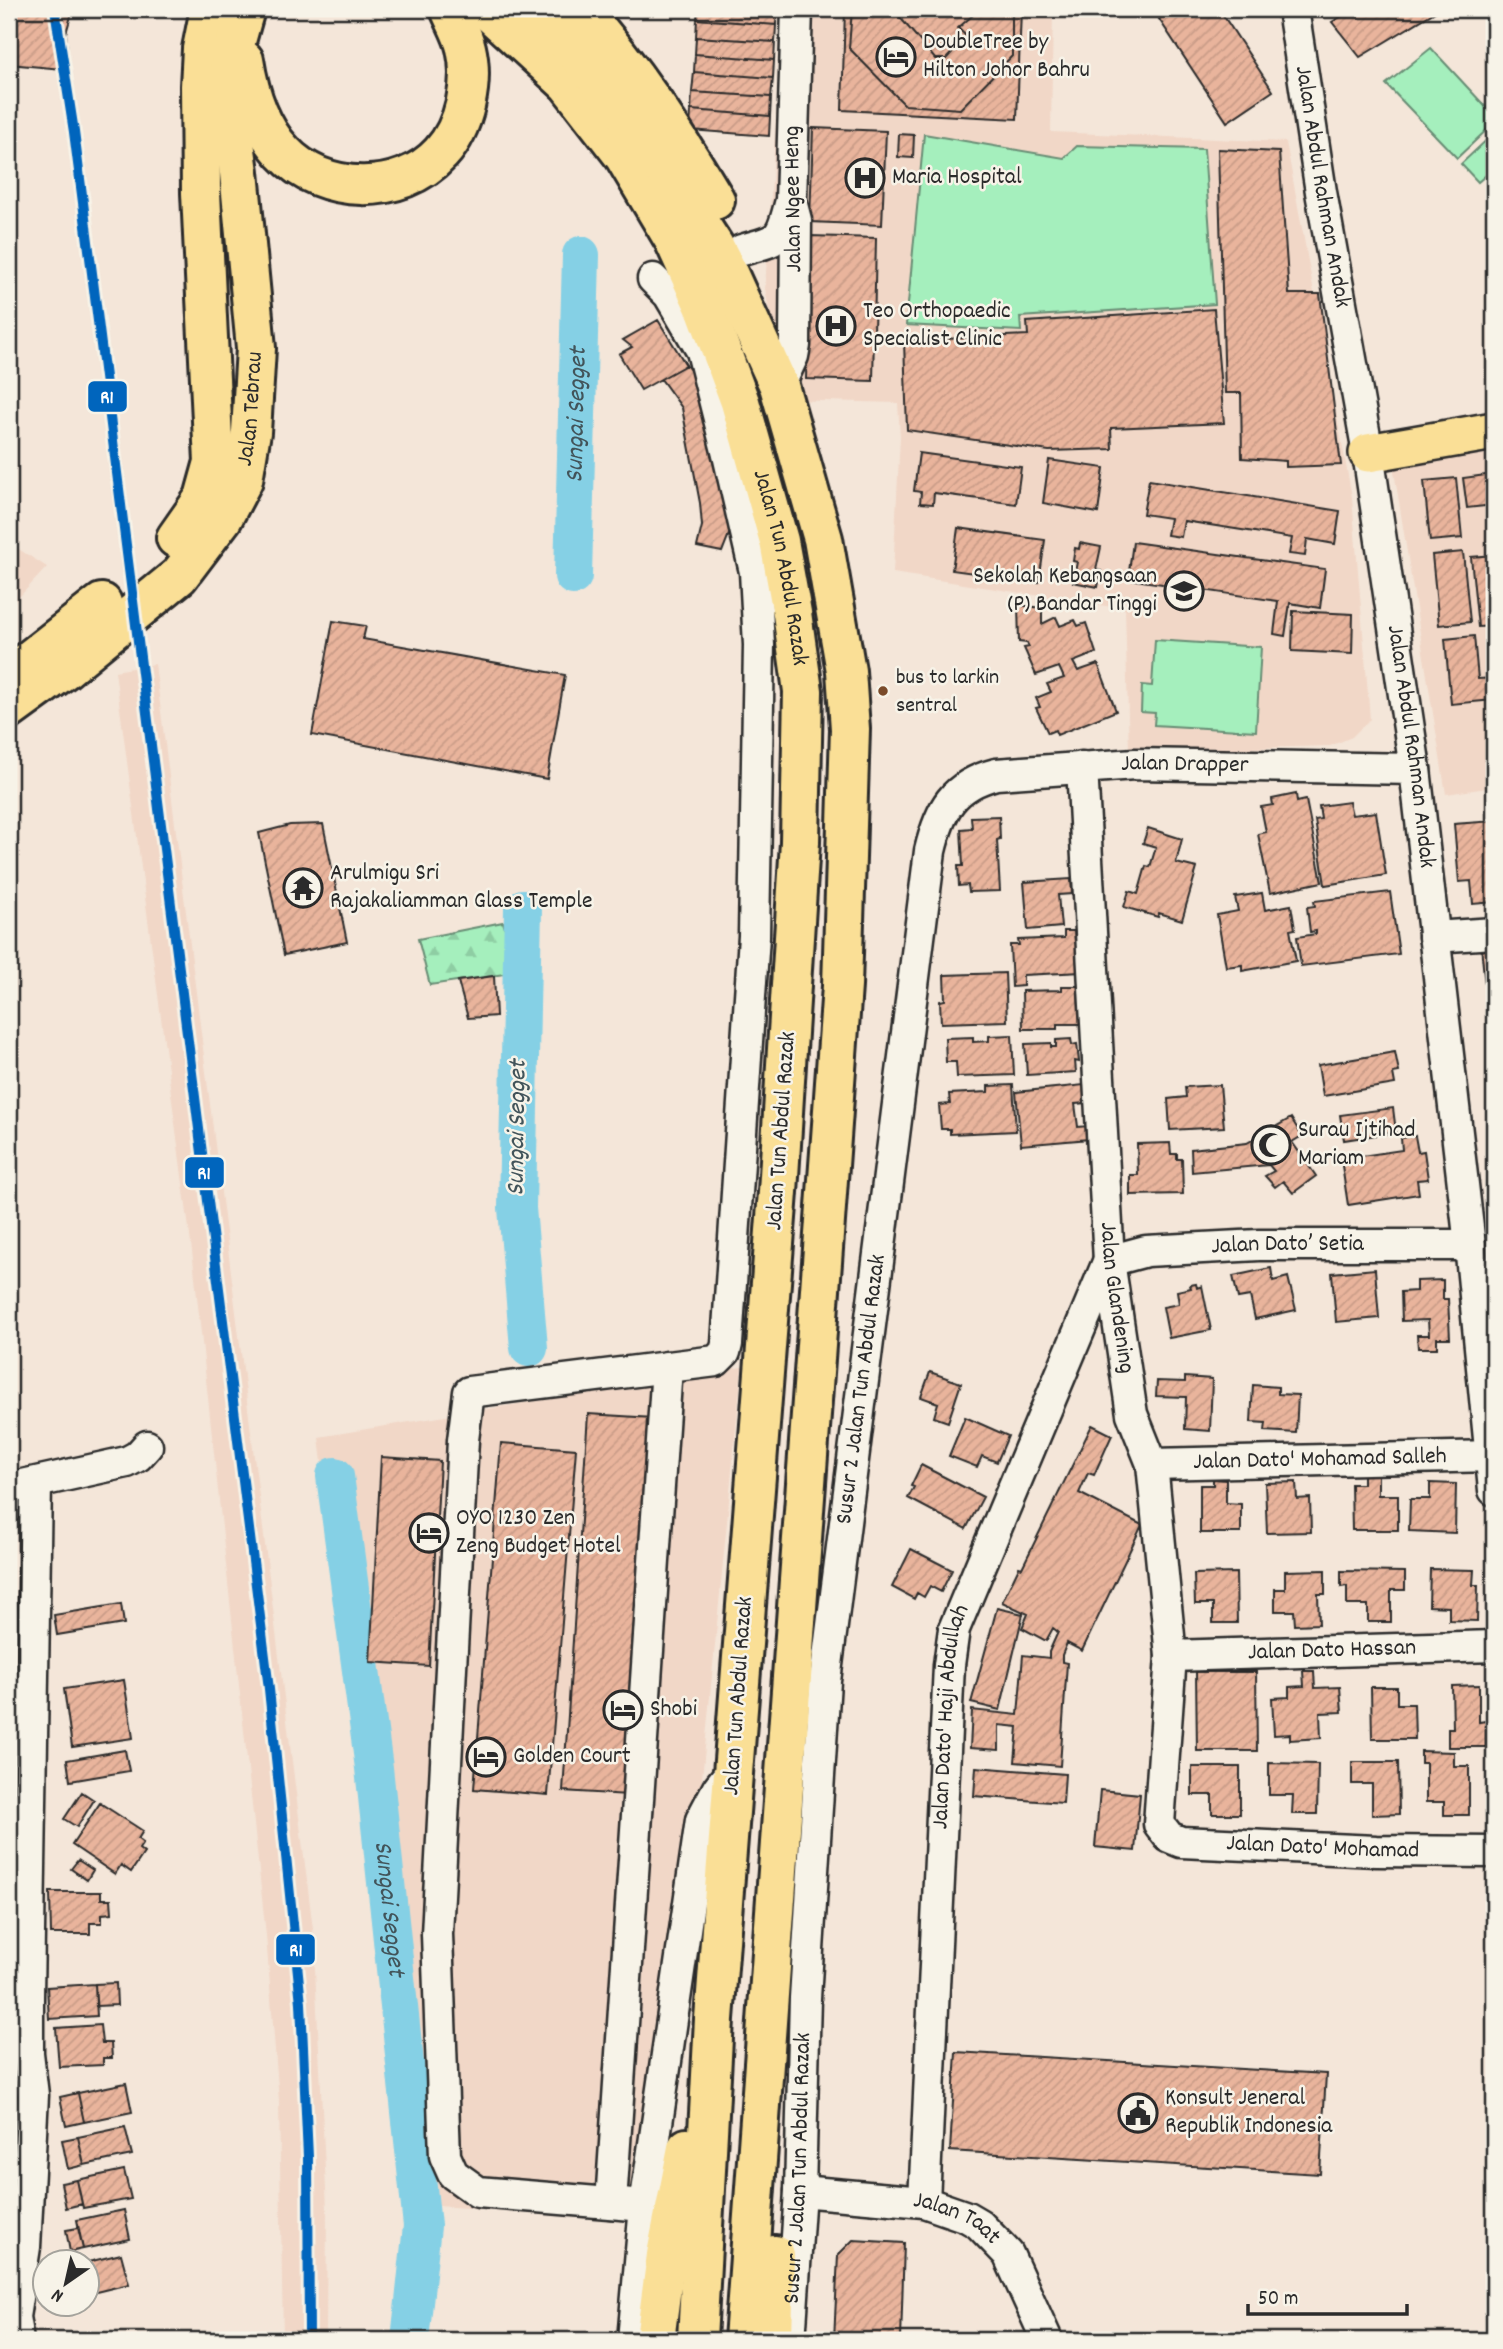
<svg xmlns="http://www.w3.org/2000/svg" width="1503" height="2349" font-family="Dekko,sans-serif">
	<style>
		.built { fill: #f1d7c7 }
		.forest { fill: url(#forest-firs); stroke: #688d74; stroke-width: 2 }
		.pitch { fill: #a5efbd; stroke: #688d74; stroke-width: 2 }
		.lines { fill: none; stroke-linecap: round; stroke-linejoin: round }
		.river { stroke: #85d0e5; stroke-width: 38 }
		.building { fill: url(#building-hatch); stroke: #2b2b2b; stroke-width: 2 }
		.minor-casing { stroke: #2b2b2b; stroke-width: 35 }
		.major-casing { stroke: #2b2b2b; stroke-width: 42 }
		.highway-casing { stroke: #2b2b2b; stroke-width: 44 }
		.minor { stroke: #f7f3e8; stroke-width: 30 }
		.major { stroke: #fadf96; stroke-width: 37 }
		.highway { stroke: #fadf96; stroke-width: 38 }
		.rail-1-casing { stroke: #f7f3e8; stroke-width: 16 }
		.rail-1 { stroke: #0065bd; stroke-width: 10 }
		.bus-dot { fill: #7a4b2a; stroke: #f7f3e8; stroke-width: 2.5 }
		.labels { text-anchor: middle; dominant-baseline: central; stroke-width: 5; stroke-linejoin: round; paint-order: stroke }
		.bus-label { font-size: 22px; fill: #2b2b2b; stroke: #f7f3e8; text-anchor: start }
		.poi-label { font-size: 24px; fill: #2b2b2b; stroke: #f7f3e8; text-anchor: start }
		.street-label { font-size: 24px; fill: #2b2b2b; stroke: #f7f3e8 }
		.water-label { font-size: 26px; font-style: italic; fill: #42545a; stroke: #f7f3e8 }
		.line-badge { stroke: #f7f3e8; stroke-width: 2.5 }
		.badge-label { font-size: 19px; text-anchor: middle; font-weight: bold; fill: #fff }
	</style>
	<defs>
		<pattern id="forest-firs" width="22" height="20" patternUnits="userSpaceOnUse" patternTransform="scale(1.75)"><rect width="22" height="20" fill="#a5efbd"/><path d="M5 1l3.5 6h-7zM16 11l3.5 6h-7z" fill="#8ecda3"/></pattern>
		<pattern id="building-hatch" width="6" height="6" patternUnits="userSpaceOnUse" patternTransform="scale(1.75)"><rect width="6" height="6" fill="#e9b49c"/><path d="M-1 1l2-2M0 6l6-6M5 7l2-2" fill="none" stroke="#c89b87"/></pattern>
	</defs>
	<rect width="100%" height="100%" fill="#f4e6d9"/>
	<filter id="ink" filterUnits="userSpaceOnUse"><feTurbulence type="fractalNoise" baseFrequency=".0143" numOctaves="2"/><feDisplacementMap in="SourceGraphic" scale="14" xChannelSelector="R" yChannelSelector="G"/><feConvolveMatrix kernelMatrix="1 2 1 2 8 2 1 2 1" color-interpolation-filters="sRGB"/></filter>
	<g filter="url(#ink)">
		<path class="built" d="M783,9H1053L1051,132L1286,142L1352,497L1370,719L1352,737L1330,746L1129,751L1125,609L893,573L900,437L898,403L787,400L765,289Z
			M1494,449V787L1446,794L1393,465Z
			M9,543L47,567L9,608Z
			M155,664L313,1929L327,2209L326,2340H283L279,2101L266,1935L193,1259L115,671Z
			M742,1367L659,2221L409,2204L319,1437Z"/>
		<path class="forest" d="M503,922L518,972L430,985L418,939Z"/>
		<path class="pitch" d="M1431,48L1494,116V123L1457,158L1386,84Z
			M1494,133V168L1478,182L1461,164Z
			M924,134L1064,158L1077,146L1204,149L1215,304L1020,317L1021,331L906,325Z
			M1155,640L1261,647L1256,731L1154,725L1155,713L1141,712L1142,685L1152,686Z"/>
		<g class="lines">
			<g class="river">
				<path id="s1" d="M573,576L581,255"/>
				<path d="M523,908L517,1208L529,1348"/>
				<path id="s2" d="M335,1476L374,1768L422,2226L410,2340"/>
			</g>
		</g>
		<path class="building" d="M9,9H70L71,16L66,33L68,52L62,69L9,64Z
			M698,9H777L776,25L697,19Z
			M845,9H1021L1017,119L842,110Z
			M852,9H893L935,59H946L967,37L958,28L980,9L991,11L1012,10V56L960,109L905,105L849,48Z
			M1174,9H1219L1273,91L1227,122L1159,19Z
			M1354,9H1437L1438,10L1360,57L1332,22Z
			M697,19L776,25L775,42L696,37Z
			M696,37L775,42L774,60L695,54Z
			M695,54L774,60L773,78L694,72Z
			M694,72L773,78L771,97L692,92Z
			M692,92L771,97L770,116L691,110Z
			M691,110L770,116L769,136L690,130Z
			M813,128L886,131L882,225L810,222Z
			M899,134L914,135L913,158L898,157Z
			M1218,149L1279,152L1289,294H1320L1341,465L1286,467V461L1242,458L1241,393H1225Z
			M810,236L876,238L873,381L806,379Z
			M1214,309L1224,423L1111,428L1112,449L1049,451L907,430L904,341L1028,335L1027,322Z
			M658,320L686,365L641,390L619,354L632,347L623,340Z
			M686,365L702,386L728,504L729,534L722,552L697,547L702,526L700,503L682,408L661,379Z
			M919,453L1021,467L1016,504L934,493L933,504L920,503L921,492L914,491Z
			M1049,460L1104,468L1098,513L1043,503Z
			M1494,474V505L1467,508L1463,478Z
			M1456,478L1462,538L1430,541L1424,481Z
			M1149,480L1340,511L1335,544L1307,539L1305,556L1289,554L1292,538L1184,521L1181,537L1167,535L1170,518L1143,514Z
			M958,528L1045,540L1039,582L952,570Z
			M1133,542L1325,569L1320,608L1290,603L1285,636L1274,634L1278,601L1128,579Z
			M1080,543L1101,547L1096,570L1101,571L1098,587L1073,582L1077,562L1073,561L1075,548L1079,549Z
			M1463,552L1470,622L1439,625L1432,555Z
			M1494,555V626L1478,627L1471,557Z
			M1018,605L1042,608V624L1056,617L1060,626L1075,620L1078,626L1086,623L1096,653L1073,662L1078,671L1098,664L1116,711L1057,735L1055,730L1048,733L1036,708L1040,707L1036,698L1051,692L1047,684L1064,678L1059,667L1036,675L1024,648L1029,647L1027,643L1019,642Z
			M1293,611L1353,614L1352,654L1292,651Z
			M333,621L366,626L363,639L565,675L547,779L312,735Z
			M1474,636L1478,679L1494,678V700L1451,704L1445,639Z
			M1296,794L1297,802L1306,800L1322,882L1270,893L1258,834L1266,832L1261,807L1273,805L1272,799Z
			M1349,802L1352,815L1376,812L1386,875L1325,885L1315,820L1321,819L1319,806Z
			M999,816L1000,839L997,840L1000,891L969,892L968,885L959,886L958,866H963L961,829L972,828L971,817Z
			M1494,821V902L1473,904L1471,881L1459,882L1454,824Z
			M323,824L347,942L284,955L259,833L290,825Z
			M1148,828L1182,839L1176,863L1197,868L1182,920L1159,913L1158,917L1124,907L1129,891L1138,894L1146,866L1150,867L1156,847L1143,843Z
			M1071,879L1072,894L1058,895L1061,927L1028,930L1024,882Z
			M1390,892L1399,954L1301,966L1297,937L1316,934V931L1310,932L1307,907L1315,906L1314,901Z
			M1262,893L1265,910L1291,905L1295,929L1290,930L1296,961L1242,971V965L1226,967L1217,915L1238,911L1235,897Z
			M1064,931H1074L1075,942L1080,941L1082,972L1023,975V986L1012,987L1010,945H1019L1018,940L1064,938Z
			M1494,945V996H1486L1481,946Z
			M1005,973L1007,1021L941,1023L940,1001L945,1000L944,975Z
			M494,976L496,1016L468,1018L458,981Z
			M1062,986H1078L1080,1024H1057V1029H1023L1022,991L1062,990Z
			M1012,1035L1014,1075L957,1077L956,1062H946L945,1038L973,1037V1042L989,1041V1036Z
			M1071,1039L1072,1045L1077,1044L1079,1062L1075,1061L1076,1072L1027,1075L1025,1044L1051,1043V1047H1056V1040Z
			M1395,1052L1399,1072L1393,1073L1395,1084L1323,1096L1318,1065Z
			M1013,1085L1016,1131L950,1134V1129H941L939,1105L950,1104L949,1094L988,1092V1086Z
			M1084,1085L1086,1103L1075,1104L1078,1127L1088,1126L1089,1139L1021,1145L1016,1092Z
			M1220,1085L1224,1127L1170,1130L1168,1099L1186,1097L1185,1087Z
			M1393,1108L1396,1132L1344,1140L1340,1115Z
			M1291,1118L1302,1136L1292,1142L1316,1176L1293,1193L1283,1181L1275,1187L1265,1176L1274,1171L1269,1165L1192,1172L1191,1149L1247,1143Z
			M1415,1136L1418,1152L1424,1151L1428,1179L1417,1180L1419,1194L1348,1205L1341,1159L1402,1150L1401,1138Z
			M1170,1143L1171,1154H1177V1159H1182L1183,1194L1130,1195V1175H1138L1137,1144Z
			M1271,1268L1273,1281L1288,1277L1296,1310L1255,1319L1250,1296L1238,1298L1233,1276Z
			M1375,1269L1379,1318L1336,1322L1332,1273Z
			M1443,1280V1299H1448L1450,1338H1437V1348H1418L1417,1335H1429L1428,1320L1402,1321L1401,1292L1416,1291V1281Z
			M1196,1284L1197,1288L1202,1286L1211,1330L1169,1338L1163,1307L1179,1304L1177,1291L1191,1288L1190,1285Z
			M930,1372L961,1383L948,1422L934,1417L938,1403L921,1397Z
			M1185,1377L1212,1379L1210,1431L1185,1429L1186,1397L1156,1396L1157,1381L1185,1382Z
			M1253,1385L1278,1387V1394L1298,1395L1296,1433L1265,1431L1266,1423L1251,1422Z
			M588,1414L653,1418L628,1795L563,1791Z
			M965,1417L1008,1436L997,1462L982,1456L977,1467L949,1456Z
			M1092,1425L1112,1435L1094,1475L1088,1473L1079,1493L1142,1525L1082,1651L1067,1643L1062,1655V1662L1067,1663L1060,1766L1015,1762L1018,1727L999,1725V1750L970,1748L972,1710L1018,1715L1023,1655L1049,1658V1652L1058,1632L1053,1628L1046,1641L1022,1628L1028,1614L1002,1602L1019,1567L1022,1568Z
			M501,1443L576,1449L548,1795L474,1789Z
			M381,1457L440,1461L429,1666L370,1662Z
			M921,1465L983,1497L966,1529L908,1498L914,1487L911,1486Z
			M1363,1474H1378V1495H1398V1530H1352L1351,1484H1363Z
			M1213,1479L1226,1480V1503L1241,1504V1533H1200V1485H1213Z
			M1296,1482L1297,1499L1310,1498L1311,1532L1267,1533L1265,1483Z
			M1430,1483L1456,1484L1455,1533L1409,1531L1410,1499H1430Z
			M911,1549L952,1570L941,1592L930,1586L924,1597L917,1593L914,1599L892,1587Z
			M1430,1569L1474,1570L1473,1585H1478L1477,1621L1449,1620V1607L1429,1606Z
			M1325,1570V1594H1318L1319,1624L1295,1625L1294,1611H1275V1589H1285V1571Z
			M1341,1571L1405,1572V1590H1391V1622H1368V1605H1347V1586L1341,1587Z
			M1236,1573L1237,1623H1213V1604H1195L1194,1574Z
			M12,1602L17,1630L9,1631V1603Z
			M121,1604L124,1624L57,1635L54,1615Z
			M997,1608L1023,1614L1000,1710L971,1703Z
			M1303,1671H1314L1315,1688L1340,1687L1342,1712L1320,1713L1321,1738L1290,1740V1734L1274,1735L1272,1698L1289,1697V1687L1304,1686Z
			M1196,1672H1256L1257,1751H1197Z
			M124,1680L133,1738L72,1747L64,1689Z
			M1479,1685V1722L1486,1721V1747H1448V1728H1453L1452,1686Z
			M1371,1687H1397V1704H1414L1415,1739H1372Z
			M125,1750L129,1771L70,1781L67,1760Z
			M1421,1751L1454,1752V1766H1469V1815H1444V1802H1426V1763H1421Z
			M1352,1762H1398L1399,1814L1372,1815V1784H1352Z
			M1269,1763L1318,1764L1317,1814H1292L1293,1795H1269Z
			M976,1767L1065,1774L1063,1803L974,1796Z
			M1192,1767H1240V1814H1212V1795H1192Z
			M1100,1790L1140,1794L1135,1851L1095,1847Z
			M82,1792L94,1800L77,1827L64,1819Z
			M9,1802H21L22,1847H9Z
			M100,1803L143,1831L138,1839L143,1843L139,1849L144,1853L131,1872L121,1865L115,1874L72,1845Z
			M78,1860L93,1870L87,1880L71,1869Z
			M50,1892H101V1899H111L112,1913L102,1914V1923H90V1934H51Z
			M9,1952H18L17,1974L9,1973Z
			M116,1983L117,2005L96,2006L95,1984Z
			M95,1984L97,2016L49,2019L47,1987Z
			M100,2025L102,2043H111L112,2058H103V2065L59,2067L56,2028Z
			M956,2052L1326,2074L1320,2174L950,2151Z
			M126,2083L132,2112L84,2122L78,2093Z
			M78,2093L84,2122L66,2126L60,2097Z
			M125,2127L132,2155L84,2165L78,2137Z
			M78,2137L84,2165L68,2169L62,2140Z
			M124,2170L131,2199L83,2208L77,2180Z
			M77,2180L82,2204L66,2208L61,2183Z
			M124,2210L130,2239L83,2249L77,2220Z
			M78,2228L83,2249L70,2252L66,2230Z
			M853,2240L904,2243L901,2340H834L838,2255Z
			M121,2254L129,2284L88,2294V2262Z"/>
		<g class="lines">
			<g class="minor-casing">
				<g id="minor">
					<path id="s3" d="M1293,9L1321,192L1368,453L1415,769L1470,1245L1494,1490"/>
					<path d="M742,250C779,239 780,243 790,204"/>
					<path d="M779,386L793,356L795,345L796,220L791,201L797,9"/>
					<path id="s4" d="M1082,767L1109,1261L1132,1414L1152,1464L1171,1656L1159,1824L1169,1837L1181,1842L1376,1851L1494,1852"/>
					<path d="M1434,937L1494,933"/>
					<path id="s5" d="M1109,1261L1146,1251L1259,1245H1470"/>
					<path id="s6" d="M1152,1464L1494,1456"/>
					<path d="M9,1488L127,1462L138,1456L147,1446"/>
					<path id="s7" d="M1171,1656L1494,1646"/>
					<path id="s8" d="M800,2191L924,2202L967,2217L979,2224L1008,2254L1047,2340"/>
					<path id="s9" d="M924,2202L949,1665L954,1629L1108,1262"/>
					<path d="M611,2203L667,1367"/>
					<path d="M645,2206L478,2192L453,2174L445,2156L437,1934L463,1440L469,1392L716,1361L725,1352L727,1344L754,936L759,645L755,572L729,459L702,351L669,295L653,279"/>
					<path id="s10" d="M791,2326L800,2191L805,1998L825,1681L930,851C940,809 953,785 996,774L1135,764L1415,769"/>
					<path d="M18,2340L14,2317L25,2247L33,2095L28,2053V1996L36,1483"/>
					<path d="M633,2340L645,2206L701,1820L718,1788L734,1768"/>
				</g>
			</g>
			<g class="major-casing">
				<path id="major" d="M1368,453L1494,431"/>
			</g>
			<g class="highway-casing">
				<g id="highway">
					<path id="s11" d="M486,9L568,84L624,156L674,240L706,310L740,402L779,541L792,613L803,691L800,842L778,1192L714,2019L697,2340"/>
					<path d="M538,9L584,62L644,138L714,246L727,271L779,386L823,539L846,671L850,729L842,986L744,2340"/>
					<path d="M580,9C633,68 675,133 715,200"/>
					<path d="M244,60C249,93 259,126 283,152C322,195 401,197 441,153C465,127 474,82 466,48C463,35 455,21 450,9"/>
					<path d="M176,538L204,498L214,462L201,193L200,86L202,49L210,9"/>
					<path d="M9,676L102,603"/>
					<path id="s12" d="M9,710L64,670L179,576L223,518L243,480L251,432L256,348L239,172L227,84L231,59L245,9"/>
					<path d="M655,2340L666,2255L687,2148"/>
					<path d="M773,2340L775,2255"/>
				</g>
			</g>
			<use href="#minor" class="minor"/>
			<use href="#major" class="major"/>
			<use href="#highway" class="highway"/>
			<g class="rail-1-casing">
				<path id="rail-1" d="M55,9L74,132L93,281L269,1689L301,2003L308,2157L309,2340"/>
			</g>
			<use href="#rail-1" class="rail-1"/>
		</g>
	</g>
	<defs>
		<g id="hotel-ring" transform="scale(2.0125)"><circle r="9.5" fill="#f7f3e8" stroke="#2b2b2b" stroke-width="1.5"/><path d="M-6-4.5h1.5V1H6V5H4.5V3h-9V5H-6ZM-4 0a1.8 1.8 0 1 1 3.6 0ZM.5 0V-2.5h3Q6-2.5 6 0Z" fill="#2b2b2b"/></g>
		<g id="hospital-ring" transform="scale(2.0125)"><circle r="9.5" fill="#f7f3e8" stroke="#2b2b2b" stroke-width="1.5"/><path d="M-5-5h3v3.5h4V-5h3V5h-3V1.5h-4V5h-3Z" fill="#2b2b2b"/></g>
		<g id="school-ring" transform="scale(2.0125)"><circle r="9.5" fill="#f7f3e8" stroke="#2b2b2b" stroke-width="1.5"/><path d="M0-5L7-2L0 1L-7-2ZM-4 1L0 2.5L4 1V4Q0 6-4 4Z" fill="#2b2b2b"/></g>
		<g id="temple-ring" transform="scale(2.0125)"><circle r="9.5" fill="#f7f3e8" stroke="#2b2b2b" stroke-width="1.5"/><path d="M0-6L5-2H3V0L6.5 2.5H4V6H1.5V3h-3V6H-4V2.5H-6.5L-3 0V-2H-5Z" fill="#2b2b2b"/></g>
		<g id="mosque-ring" transform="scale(2.0125)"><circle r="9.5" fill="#f7f3e8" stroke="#2b2b2b" stroke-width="1.5"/><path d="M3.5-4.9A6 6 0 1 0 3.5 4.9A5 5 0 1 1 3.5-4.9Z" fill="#2b2b2b"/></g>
		<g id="civic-ring" transform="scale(2.0125)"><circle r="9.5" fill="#f7f3e8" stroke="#2b2b2b" stroke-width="1.5"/><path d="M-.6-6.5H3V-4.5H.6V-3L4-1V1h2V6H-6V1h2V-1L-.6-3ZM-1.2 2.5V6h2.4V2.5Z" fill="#2b2b2b"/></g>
	</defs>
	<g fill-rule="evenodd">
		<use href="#hotel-ring" x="896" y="57"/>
		<use href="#hospital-ring" x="865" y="178"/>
		<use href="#hospital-ring" x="836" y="326"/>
		<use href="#school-ring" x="1184" y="591"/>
		<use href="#temple-ring" x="303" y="888"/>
		<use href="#mosque-ring" x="1271" y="1145"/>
		<use href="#hotel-ring" x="429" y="1533"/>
		<use href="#hotel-ring" x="623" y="1710"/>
		<use href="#hotel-ring" x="486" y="1757"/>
		<use href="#civic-ring" x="1138" y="2113"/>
	</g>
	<circle class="bus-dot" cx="883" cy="691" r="6"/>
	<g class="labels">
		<g class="bus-label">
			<text x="896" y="678">bus to larkin<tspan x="896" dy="28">sentral</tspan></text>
		</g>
		<g class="poi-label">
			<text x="923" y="43">DoubleTree by<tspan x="923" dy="28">Hilton Johor Bahru</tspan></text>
			<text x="892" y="178">Maria Hospital</text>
			<text x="863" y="312">Teo Orthopaedic<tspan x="863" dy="28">Specialist Clinic</tspan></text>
			<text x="1157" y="577" text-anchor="end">Sekolah Kebangsaan<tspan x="1157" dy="28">(P) Bandar Tinggi</tspan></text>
			<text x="330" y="874">Arulmigu Sri<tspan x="330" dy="28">Rajakaliamman Glass Temple</tspan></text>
			<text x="1298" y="1131">Surau Ijtihad<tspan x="1298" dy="28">Mariam</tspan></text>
			<text x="456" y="1519">OYO 1230 Zen<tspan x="456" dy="28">Zeng Budget Hotel</tspan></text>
			<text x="650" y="1710">Shobi</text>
			<text x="513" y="1757">Golden Court</text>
			<text x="1165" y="2099">Konsult Jeneral<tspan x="1165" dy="28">Republik Indonesia</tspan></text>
		</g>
		<g class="street-label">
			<text stroke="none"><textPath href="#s3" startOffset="180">Jalan Abdul Rahman Andak</textPath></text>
			<text transform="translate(794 199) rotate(-91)">Jalan Ngee Heng</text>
			<text stroke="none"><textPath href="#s12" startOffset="404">Jalan Tebrau</textPath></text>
			<text stroke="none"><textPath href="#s11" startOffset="646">Jalan Tun Abdul Razak</textPath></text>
			<text stroke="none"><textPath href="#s3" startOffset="747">Jalan Abdul Rahman Andak</textPath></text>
			<text stroke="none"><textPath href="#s10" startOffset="1780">Jalan Drapper</textPath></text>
			<text transform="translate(782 1131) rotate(-86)">Jalan Tun Abdul Razak</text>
			<text stroke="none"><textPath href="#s5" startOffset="180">Jalan Dato’ Setia</textPath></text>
			<text stroke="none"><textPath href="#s4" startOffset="532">Jalan Glandening</textPath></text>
			<text stroke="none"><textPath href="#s10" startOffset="940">Susur 2 Jalan Tun Abdul Razak</textPath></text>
			<text stroke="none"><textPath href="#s6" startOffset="168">Jalan Dato' Mohamad Salleh</textPath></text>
			<text stroke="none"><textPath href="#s7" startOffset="161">Jalan Dato Hassan</textPath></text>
			<text transform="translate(739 1696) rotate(-86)">Jalan Tun Abdul Razak</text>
			<text stroke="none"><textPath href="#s9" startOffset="486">Jalan Dato' Haji Abdullah</textPath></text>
			<text stroke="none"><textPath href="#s4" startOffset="1236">Jalan Dato' Mohamad</textPath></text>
			<text stroke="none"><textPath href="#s10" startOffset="158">Susur 2 Jalan Tun Abdul Razak</textPath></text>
			<text stroke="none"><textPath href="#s8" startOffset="161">Jalan Taat</textPath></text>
		</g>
		<g class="water-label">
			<text stroke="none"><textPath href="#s1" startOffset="161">Sungai Segget</textPath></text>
			<text transform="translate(518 1128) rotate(-89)">Sungai Segget</text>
			<text stroke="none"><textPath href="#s2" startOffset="436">Sungai Segget</textPath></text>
		</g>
	</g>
	<g class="line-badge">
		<rect x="87" y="380" width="41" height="33" rx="7" fill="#0065bd"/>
		<rect x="184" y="1156" width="41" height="33" rx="7" fill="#0065bd"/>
		<rect x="275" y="1933" width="41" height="33" rx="7" fill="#0065bd"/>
	</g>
	<g class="badge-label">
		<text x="107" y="403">R1</text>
		<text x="204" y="1179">R1</text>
		<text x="296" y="1956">R1</text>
	</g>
	<rect width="1503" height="2349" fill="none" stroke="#f7f3e8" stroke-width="35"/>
	<rect x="18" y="18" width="1468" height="2314" fill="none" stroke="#2b2b2b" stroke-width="2.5" filter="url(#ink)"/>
	<g transform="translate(66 2283) rotate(214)"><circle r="33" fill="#f7f3e8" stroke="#a5a39c" stroke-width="2"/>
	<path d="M0-5L12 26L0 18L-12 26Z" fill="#2b2b2b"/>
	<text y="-10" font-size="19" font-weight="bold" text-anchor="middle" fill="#2b2b2b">N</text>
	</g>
	<path d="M1248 2304v10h159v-10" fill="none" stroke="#2b2b2b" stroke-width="3.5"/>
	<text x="1258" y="2304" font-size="21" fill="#2b2b2b" stroke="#f7f3e8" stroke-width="5" paint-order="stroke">50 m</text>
</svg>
